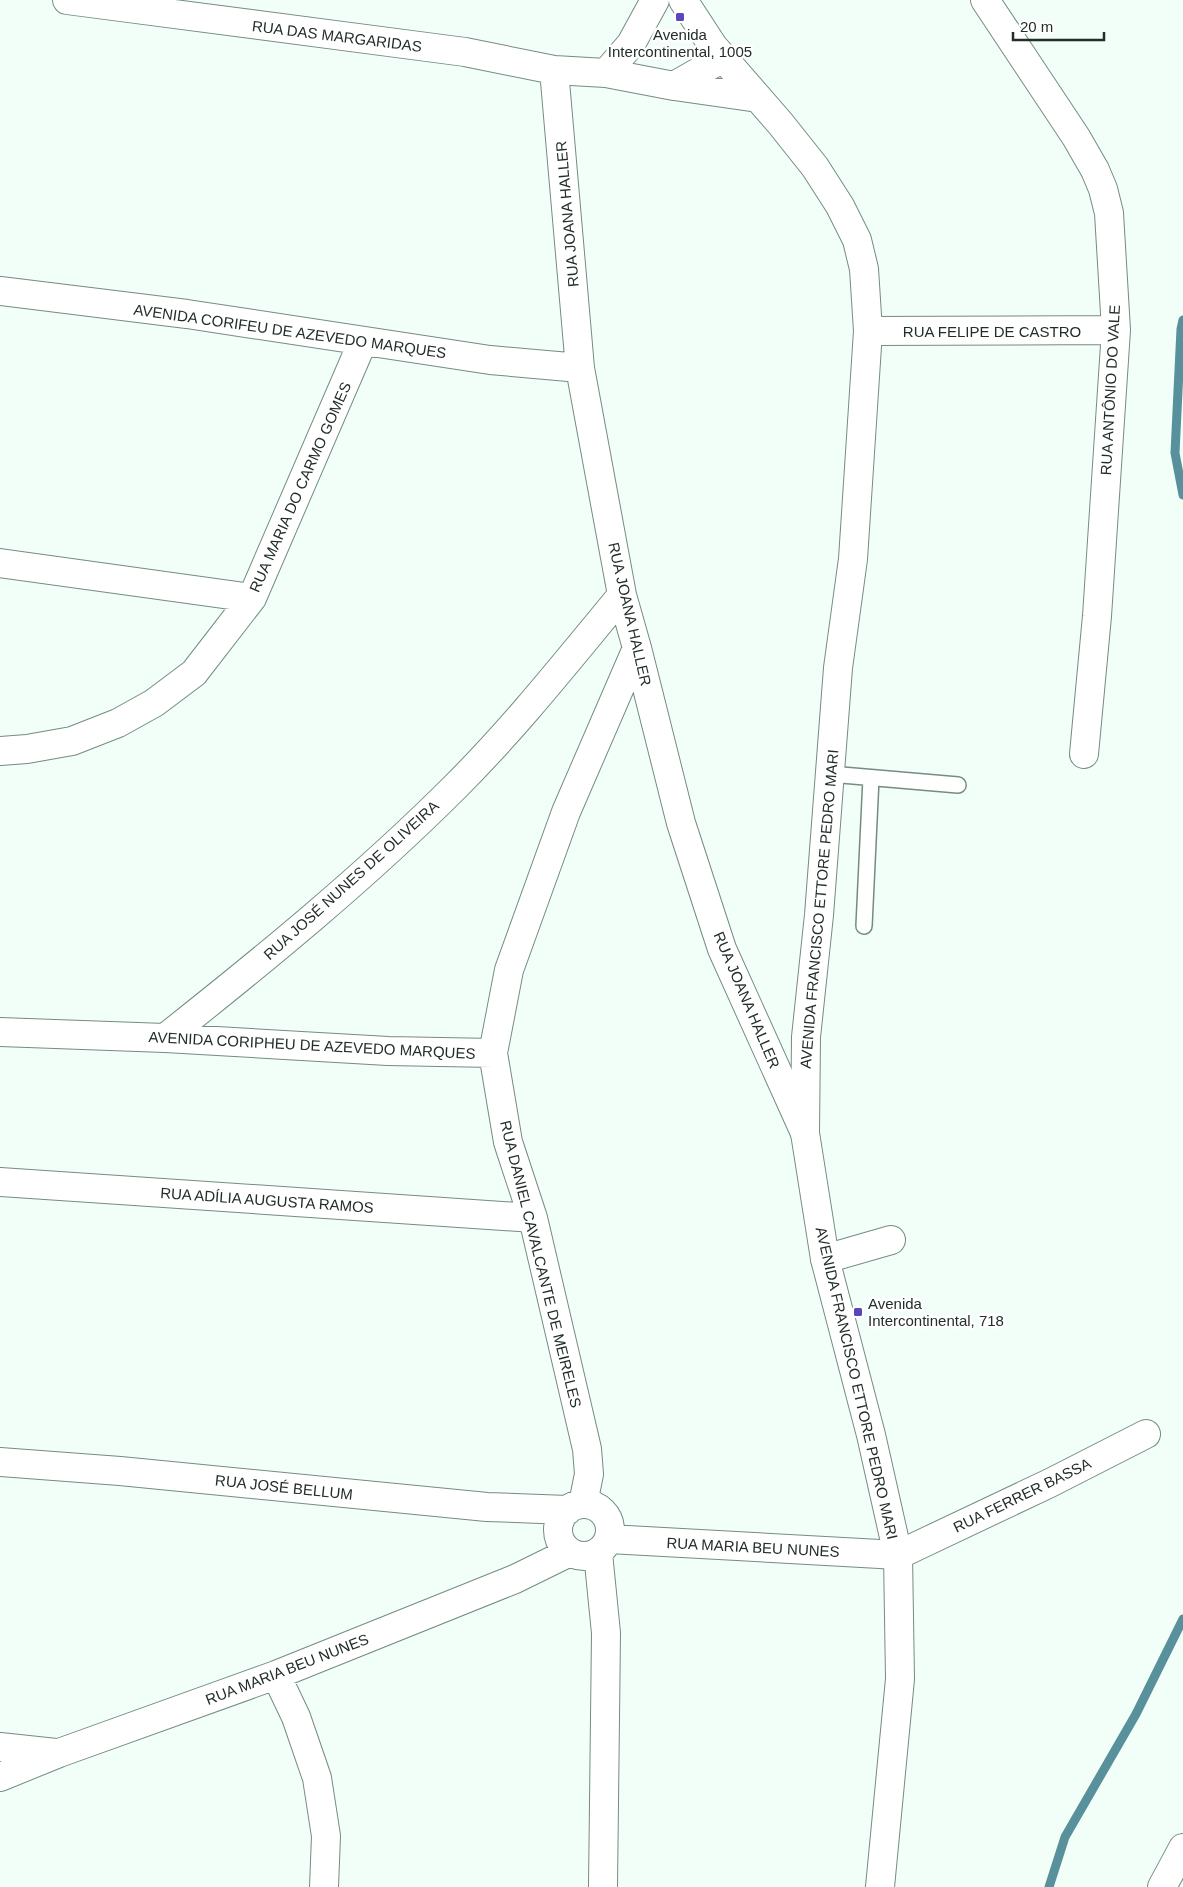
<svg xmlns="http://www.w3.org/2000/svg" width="1183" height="1887" font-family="Arial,sans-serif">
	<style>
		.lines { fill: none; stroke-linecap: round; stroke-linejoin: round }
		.stream { stroke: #58919b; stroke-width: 9 }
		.service-casing { stroke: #738d80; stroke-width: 18 }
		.minor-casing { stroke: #738d80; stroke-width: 30 }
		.tertiary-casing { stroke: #738d80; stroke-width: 30 }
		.service { stroke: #fff; stroke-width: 15 }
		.minor { stroke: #fff; stroke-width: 28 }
		.tertiary { stroke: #fff; stroke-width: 28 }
		.poi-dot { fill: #5a46be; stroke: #fff; stroke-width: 2 }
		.labels { text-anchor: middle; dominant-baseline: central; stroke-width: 5; stroke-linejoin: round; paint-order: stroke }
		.poi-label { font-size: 15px; fill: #232e29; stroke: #fff }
		.street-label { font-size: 15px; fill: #232e29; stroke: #fff }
	</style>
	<rect width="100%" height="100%" fill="#f2fef8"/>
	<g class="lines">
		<path class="stream" d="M1183,320L1181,329L1175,453L1183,495
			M1049,1887L1065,1837L1136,1714L1183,1619"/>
		<g class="service-casing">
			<path id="service" d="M830,774L958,785
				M864,926L871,778"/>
		</g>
		<g class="minor-casing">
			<path id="minor" d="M67,0L465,52L554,70L606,73L674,86L758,98
				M985,0L1076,137L1095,170L1103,189L1109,213L1116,330L1097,616L1084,754
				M554,70L580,368L622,595L637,648L681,823L722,949L805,1133
				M606,73L631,44L655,0
				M674,86L723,58
				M0,291L187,314L490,360L580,368
				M868,331L1116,330
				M0,563L252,598
				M0,751L27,749L72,741L118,723L154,703L194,673L252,598L363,341
				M0,1032L165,1038L388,1051L493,1053L509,970L566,812L637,648
				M165,1038C266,958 365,877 456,786C516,726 568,660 622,595
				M493,1053L508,1142L533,1218L587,1449L589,1474L583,1504
				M0,1182L533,1218
				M825,1259L891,1240
				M0,1462L120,1471L487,1507L568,1510
				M558 1530a26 26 0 1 1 52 0a26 26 0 1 1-52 0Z
				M609,1539L898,1555L1050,1483L1146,1434
				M598,1553L606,1633L603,1887
				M276,1675L296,1717L317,1778L326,1836L324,1887
				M0,1747L56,1753
				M0,1777L59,1753L276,1675L515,1579L570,1552
				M1162,1887L1183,1848"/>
		</g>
		<g class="tertiary-casing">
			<path id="tertiary" d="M683,0L713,46L780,123L815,167L840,206L857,240L864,269L868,331L853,559L838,668L819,915L806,1037L805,1133L825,1259L871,1435L898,1555L900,1679L880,1887"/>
		</g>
		<use href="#service" class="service"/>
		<use href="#minor" class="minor"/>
		<use href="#tertiary" class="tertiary"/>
	</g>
	<g class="poi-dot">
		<rect x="675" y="12" width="10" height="10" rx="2.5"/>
		<rect x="853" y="1307" width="10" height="10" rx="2.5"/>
	</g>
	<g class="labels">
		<g class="poi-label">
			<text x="680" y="34">Avenida<tspan x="680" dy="17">Intercontinental, 1005</tspan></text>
			<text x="868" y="1303" text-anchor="start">Avenida<tspan x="868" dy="17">Intercontinental, 718</tspan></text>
		</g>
		<g class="street-label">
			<text transform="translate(337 36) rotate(7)">RUA DAS MARGARIDAS</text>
			<text transform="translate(567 214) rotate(-95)">RUA JOANA HALLER</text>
			<text transform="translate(290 331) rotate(8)">AVENIDA CORIFEU DE AZEVEDO MARQUES</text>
			<text x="992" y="331">RUA FELIPE DE CASTRO</text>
			<text transform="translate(1110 390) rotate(-87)">RUA ANTÔNIO DO VALE</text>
			<text transform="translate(300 487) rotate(-66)">RUA MARIA DO CARMO GOMES</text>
			<text transform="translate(630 614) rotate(77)">RUA JOANA HALLER</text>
			<text transform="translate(351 880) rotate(-42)">RUA JOSÉ NUNES DE OLIVEIRA</text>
			<text transform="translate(819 909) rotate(-85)">AVENIDA FRANCISCO ETTORE PEDRO MARI</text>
			<text transform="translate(747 1000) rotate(67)">RUA JOANA HALLER</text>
			<text transform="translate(312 1045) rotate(3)">AVENIDA CORIPHEU DE AZEVEDO MARQUES</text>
			<text transform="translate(267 1200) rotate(4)">RUA ADÍLIA AUGUSTA RAMOS</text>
			<text transform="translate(541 1264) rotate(76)">RUA DANIEL CAVALCANTE DE MEIRELES</text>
			<text transform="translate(857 1383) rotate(77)">AVENIDA FRANCISCO ETTORE PEDRO MARI</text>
			<text transform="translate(284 1487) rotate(6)">RUA JOSÉ BELLUM</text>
			<text transform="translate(1022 1495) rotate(-26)">RUA FERRER BASSA</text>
			<text transform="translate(753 1547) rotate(3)">RUA MARIA BEU NUNES</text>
			<text transform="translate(287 1669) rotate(-21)">RUA MARIA BEU NUNES</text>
		</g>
	</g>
	<path d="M1013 32v8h91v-8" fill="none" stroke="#232e29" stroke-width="2.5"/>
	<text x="1020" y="32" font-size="15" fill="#232e29" stroke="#ffffff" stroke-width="4" paint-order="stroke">20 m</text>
</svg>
